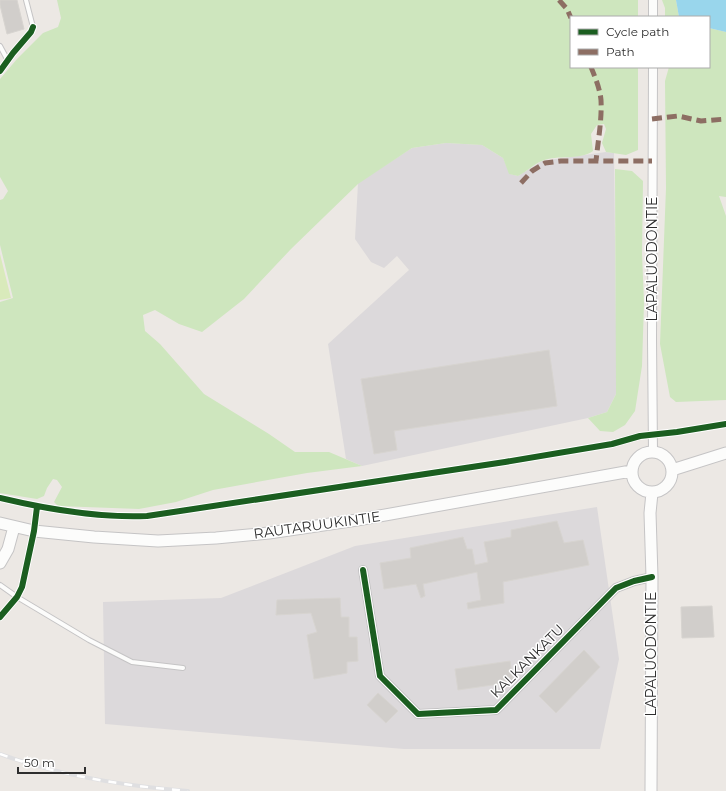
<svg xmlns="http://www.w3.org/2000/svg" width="726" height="791" font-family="Montserrat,sans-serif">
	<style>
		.industrial { fill: #dcd9db }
		.green { fill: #cee6be }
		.pitch { fill: #d9eabb }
		.water { fill: #99d6ec }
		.building { fill: #d1cecb; stroke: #d7d4d0 }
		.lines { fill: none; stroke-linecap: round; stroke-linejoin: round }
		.lane-casing { stroke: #c5c4c5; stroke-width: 6 }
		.street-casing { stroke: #c5c4c5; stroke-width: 10 }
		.secondary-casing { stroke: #c5c4c5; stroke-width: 13 }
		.lane { stroke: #fcfcfb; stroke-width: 4 }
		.street { stroke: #fcfcfb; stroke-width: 8 }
		.secondary { stroke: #fcfcfb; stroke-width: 11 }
		.rail-casing { stroke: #dfdfe1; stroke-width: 4 }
		.rail { stroke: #fff; stroke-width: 2.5; stroke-dasharray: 8; stroke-linecap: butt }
		.quiet { stroke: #8d6e63; stroke-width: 5; stroke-dasharray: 10 5; stroke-linecap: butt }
		.cycleway-casing { stroke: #fff; stroke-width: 8 }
		.cycleway { stroke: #1b5e20; stroke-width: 6 }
		.labels { text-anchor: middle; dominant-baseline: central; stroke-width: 3; stroke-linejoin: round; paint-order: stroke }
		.street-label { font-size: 14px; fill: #2e2e2e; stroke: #fff }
	</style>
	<rect width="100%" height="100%" fill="#ece8e4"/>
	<path class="industrial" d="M446,143L482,145L503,158L510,174L518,176L542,161L606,152L614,153L616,328V394L607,412L588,418L362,466L346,459L328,344L409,270L397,256L384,268L371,262L355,239L358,183L412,148Z
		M597,507L619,659L600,749H404L105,724L103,602L221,598L355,546Z"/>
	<path class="green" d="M57,0H638V17H571V67H638V150L626,155L606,152L602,143L606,129L604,124L597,125L591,134L593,151C579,161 558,154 542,161C534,164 526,172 518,176L509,174L503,158L482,145L446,143L412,148L358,184L291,249L244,299L202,332L179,324L155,310L143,315L145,331L160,344L204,394L269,434L295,452H329L362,466L307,473L213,490L176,502L139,509L58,506L54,502L62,487L57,480L53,479L47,488L44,496L37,499L0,493V302L13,298L0,245V200L3,199L8,191L0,177V79L17,59L43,33L58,27L61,18Z
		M662,0H676L679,17H665V8Z
		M709,28L726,32V197L719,196L726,216V400L676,402L670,397L660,344L666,188L665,81L669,67H709Z
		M615,169L632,171L643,181L642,253L644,303L642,366L635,411L625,425L613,432L600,431L588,418L607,412L616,394Z"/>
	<path class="pitch" d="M0,254L11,298L0,300Z"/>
	<path class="water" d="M676,0H726V32L709,28V17H679Z"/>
	<path class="building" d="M0,0H17L24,29L7,34L0,5Z
		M549,350L557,406L394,431L397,450L374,454L361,379Z
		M557,521L564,543L583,540L589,565L503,582L504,603L468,609L467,603L481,600L477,572L423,584L425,596L421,598L416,584L384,589L380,563L411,558L410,548L463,537L467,549H472L475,565L488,562L484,542L511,537V530Z
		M340,598L341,617H349V637H357L358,661L347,662V673L314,679L307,635L317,632L311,613L276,615L277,600Z
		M712,606L714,637L682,638L681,607Z
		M584,650L600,667L556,713L539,696Z
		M510,661L513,682L458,690L455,669Z
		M378,693L398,711L386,723L367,705Z"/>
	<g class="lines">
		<g class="lane-casing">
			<path id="lane" d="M26,0L33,27
				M0,46L7,59
				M0,585L17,597L89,640L132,662L183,668"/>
		</g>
		<g class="street-casing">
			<path id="street" d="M653,17V0
				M653,67L652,339L653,452
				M363,570L380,676L418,714L496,710L616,588L634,581L652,577"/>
		</g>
		<g class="secondary-casing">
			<path id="secondary" d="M632 472a20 20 0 1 1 40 0a20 20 0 1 1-40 0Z
				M672,470L726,453
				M0,523L34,531L94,537L158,541L216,538L269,533L357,520L631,471
				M0,563L8,549L14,527
				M651,791L652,577L650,513L652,493"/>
		</g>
		<use href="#lane" class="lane"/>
		<use href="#street" class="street"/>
		<use href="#secondary" class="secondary"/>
		<g class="rail-casing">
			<path id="rail" d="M0,754C60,776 125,786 188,791"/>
		</g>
		<use href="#rail" class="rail"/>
		<path class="quiet" d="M559,0L567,9L571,18
			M591,67C595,77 600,89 601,100C602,120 598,141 596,161
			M652,119L678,116L701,121L726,119
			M521,183L532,171L545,163L561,161H652"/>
		<g class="cycleway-casing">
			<path id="cycleway" d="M0,71L13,53L31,32L33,27
				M0,498C46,509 99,518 147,516L505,462L612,444L640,436L677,432L726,424
				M363,570L380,676L418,714L496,710L616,588L634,581L652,577
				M0,617L17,597L22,587L34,531L37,507"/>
		</g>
		<use href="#cycleway" class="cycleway"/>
	</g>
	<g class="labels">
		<g class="street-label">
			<text transform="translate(652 259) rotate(-90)">LAPALUODONTIE</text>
			<text transform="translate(317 525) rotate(-8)">RAUTARUUKINTIE</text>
			<text transform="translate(651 654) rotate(-90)">LAPALUODONTIE</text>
			<text transform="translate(527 661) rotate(-45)">KALKANKATU</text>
		</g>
	</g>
	<rect x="570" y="16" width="140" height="52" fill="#ffffff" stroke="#ababab"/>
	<rect x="578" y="29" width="20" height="6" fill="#1b5e20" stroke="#ababab"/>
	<text x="606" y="36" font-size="12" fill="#2e2e2e">Cycle path</text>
	<rect x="578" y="49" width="20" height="6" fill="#8d6e63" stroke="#ababab"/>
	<text x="606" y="56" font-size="12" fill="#2e2e2e">Path</text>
	<path d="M18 767v6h67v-6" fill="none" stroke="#2e2e2e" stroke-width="2"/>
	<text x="24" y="767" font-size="12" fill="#2e2e2e" stroke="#ffffff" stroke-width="3" paint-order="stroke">50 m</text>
</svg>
